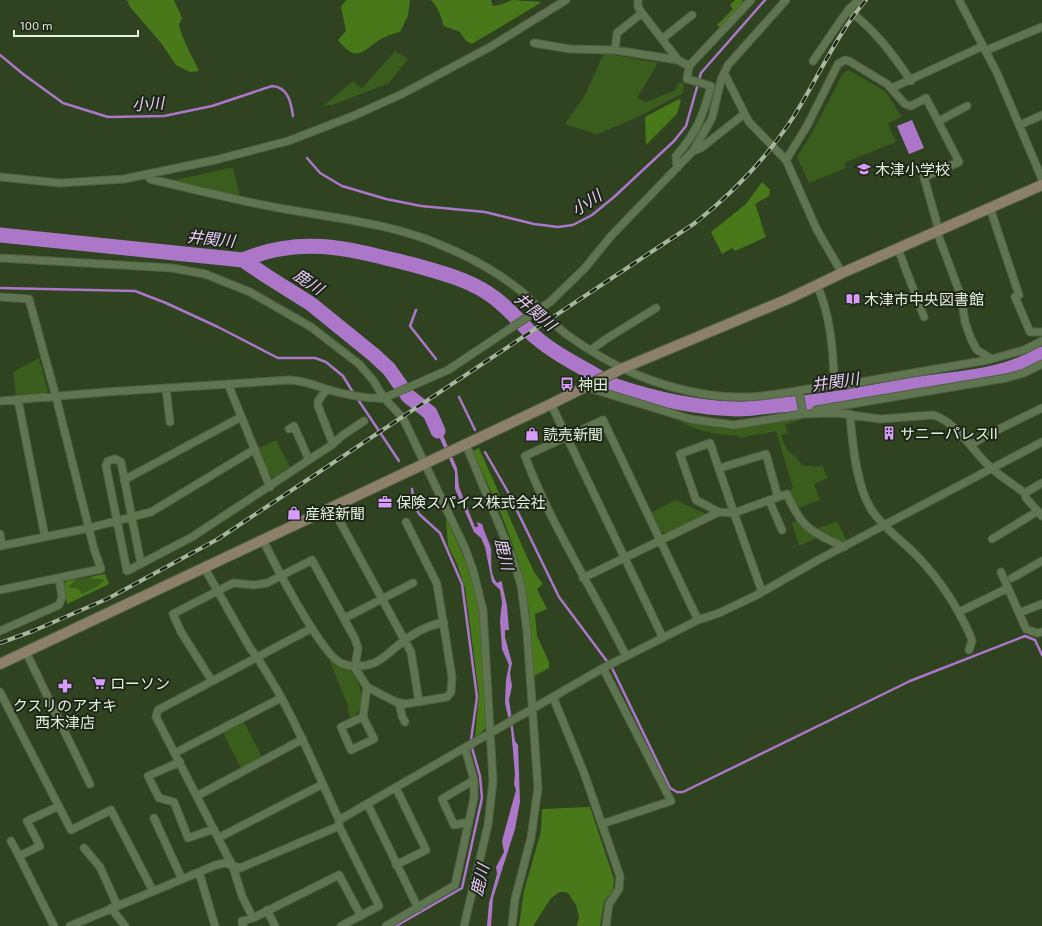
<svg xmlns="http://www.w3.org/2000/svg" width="1042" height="926" font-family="'Exo 2','Noto Sans JP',sans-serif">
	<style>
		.green { fill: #3a5c1c }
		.forest { fill: #49781b }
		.water { fill: #ac76c9 }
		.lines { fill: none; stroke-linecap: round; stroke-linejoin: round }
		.stream { stroke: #ac76c9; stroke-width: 2.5 }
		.river { stroke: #ac76c9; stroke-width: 15 }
		.street-casing { stroke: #506143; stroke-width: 9 }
		.secondary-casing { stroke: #506143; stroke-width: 12 }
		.street { stroke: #5f7550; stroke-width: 7 }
		.secondary { stroke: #8d806a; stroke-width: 10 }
		.rail-casing { stroke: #a7b69d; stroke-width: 4 }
		.rail { stroke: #1d2617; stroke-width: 2.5; stroke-dasharray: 8; stroke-linecap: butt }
		.labels { text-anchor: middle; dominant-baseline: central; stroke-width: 4; stroke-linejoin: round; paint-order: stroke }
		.poi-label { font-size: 15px; fill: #e4f1dc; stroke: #1d2617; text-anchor: start }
		.water-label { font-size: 16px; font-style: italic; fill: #e6cbf6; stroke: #1d2617 }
	</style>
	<rect width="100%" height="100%" fill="#2f4321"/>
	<path class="green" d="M395,51L408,59L389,83L333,105H324L353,81L362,88Z
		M604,53L658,63L637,98L646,102L676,90L678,83L684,82L683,93L644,114L601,133L596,134L565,124L585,95Z
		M849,70L885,91L902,117L888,123L896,142L844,163L846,168L809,183L797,157L813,131L843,73Z
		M229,168H233L240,196L236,197L167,182Z
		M39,358L48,391L46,394L16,396L13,372Z
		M800,416V420L785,425L788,433L781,436L787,450L797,458L802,465L816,467L822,465L828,478L814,484L820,500L795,509L787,491L793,488L776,431L740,438L739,436C716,434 697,432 677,420L728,429L745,427Z
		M276,440L290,467L275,477H270L259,448Z
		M676,500L706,514L666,533L659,531L650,513Z
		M799,520L819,537L799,546L792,523Z
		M837,521L847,541L842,543L814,530Z
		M105,574L109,584L67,604V581Z
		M332,661C338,665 347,666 351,671C363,683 366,710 351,719L347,710L349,708L330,662Z
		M244,722L262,757L241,768L223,733Z"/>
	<path class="forest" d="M127,0H174L182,18L179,25C183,42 192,55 199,71L190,72L176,65L161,43L130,7Z
		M346,0H410L408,16L400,32C395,33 389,35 385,37C363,47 360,67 338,40L346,31L341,7Z
		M431,0H491L493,6L500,5L512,0L542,2L472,44L466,41L460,32L444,26C440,16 439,8 431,0Z
		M735,0H742L745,3L721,29L717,25L733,9L730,5Z
		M679,99L681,100L677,114L646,145L645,117Z
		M762,182L770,190L769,196L755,204C760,215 761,226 766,237L735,251L732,248L722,254L711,232L746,204Z
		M479,448L527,557L534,572L543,584L537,589L547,609L535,614L537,636L549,662V668L534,676C531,644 531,610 523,579C513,535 491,493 473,451Z
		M446,518C457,543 470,568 476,595C485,637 485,685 486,728L475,738L479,694L465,588L457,564L448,546Z
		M105,574L109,584L67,604L63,584L67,581L77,579L69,586L70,588L79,589L82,594L98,586L104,581L103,579H93L90,577Z
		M590,807L614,879L613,890L604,902L600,926H577L579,917L576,905L568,893L565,892H560L551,898L533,926H519L524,891L541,831L542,809Z"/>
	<path class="water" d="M912,120L924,148L909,154L897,126Z
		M430,413L437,421L457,468L459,487L475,527H478L477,522L482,524C484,532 489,541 491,549C492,561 489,572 497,583L501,581L502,583L507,606L509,630H505V637L512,663L510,673L512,686L509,700L515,741L518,745L520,802L515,829L493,898L491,926H487L489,903L497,874L496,867L504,852L502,841L516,790L514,784L515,774L511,729L505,703L506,680L509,665L502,649L500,621L502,602L500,590L492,582L485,547L481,538L474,532L455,489V472L433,423Z"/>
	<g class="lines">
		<path class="stream" d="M0,55L23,74L63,103L108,117L164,116L212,106L272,86C288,87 291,102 293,116
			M307,158L320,173L342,186L386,199L421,206L485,212L534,224L558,227L573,225L592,215L614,197L674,141L686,126L701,73L765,0
			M0,288L135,291L166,303L218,327L278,358H315L326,362L343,376L354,394
			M416,310L410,326L436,359
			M459,397L475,430
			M357,398L399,461
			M485,452L508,492L559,597L612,668L670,788L677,792H683L910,681L1025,636L1035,640L1042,655
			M412,489L414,504L419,514L440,533L462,584L477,697L471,740
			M396,926L462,888L482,798L480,776L472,748"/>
		<path class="river" d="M0,235L243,260C304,234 353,250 414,265C438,272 464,278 486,292C504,303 518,320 533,335C550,350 570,361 590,372C598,377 607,383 616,386C655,399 697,408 738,409C752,409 766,406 780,405C823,402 864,394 906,386C952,378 1001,379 1042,354
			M243,260L265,275L311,304L374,355L389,369L408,396L430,413L438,431"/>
		<g class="street-casing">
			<path id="street" d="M638,0V7L642,13L678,60
				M959,0L997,73L1042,179
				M848,10C875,30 892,53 911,81
				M662,39L692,15
				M534,43L570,49L615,50L678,60L689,66
				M615,50L617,33L642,13
				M987,50L1042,27
				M813,61L848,10L859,0
				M724,73L749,122L786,160L817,230L842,273
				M892,88L983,46
				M939,121L967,106
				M1020,125L1042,115
				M693,151L701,148L744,114
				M786,160L807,126L838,64L845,60L849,61L887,84L905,104L911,106L926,98L959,162L924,177L939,231
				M677,168L676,156C697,132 703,116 711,86L687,79L689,66L751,0
				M148,174L150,179C193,189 235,200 279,208C333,218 390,223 441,245C470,257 498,272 522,292C538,305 550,322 566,334C610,366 655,387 710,395C743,400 775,395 808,389C822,387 834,383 849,384L988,360L1024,350L1042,341
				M0,177L60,183L124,179L215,160L288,141L353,116L402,94L490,47L566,0
				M990,208L1019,295L1015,297L1030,332H1042
				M937,232L961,296L965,322L971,339L977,350L992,359
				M898,249L924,317
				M0,258L172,268L205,274L250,292L311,327L359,364L373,380L384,398L403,418L465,548L473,570L483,610L493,781L488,825L464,926
				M817,285C830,315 833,347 834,379L826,382
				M0,297L29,299L56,397L94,549L101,569L0,590
				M591,350L606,339L656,308
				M228,384L270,487
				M586,387L690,419L734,425L803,414L838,413L880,419L933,415C954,421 969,445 983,460C995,473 1011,483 1025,493L1026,498L1042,516
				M166,388L170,422
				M799,391L803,414
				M18,400L45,537
				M0,401L106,392L289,380C302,380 314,385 326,389C343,394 366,399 384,398L448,370L550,302L585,268L611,236L693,151L712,118L721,80L728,65L786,0
				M551,404L663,638
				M816,410L1006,378L1024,373L1042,364
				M850,414C852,441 856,485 871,509C883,528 903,541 918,557C940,580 957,606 970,635L972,641L969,650
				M289,429L294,426L309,460
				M333,444L343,435L364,421
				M466,445L512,556L521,585L527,632L538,788L531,838L515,899L512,926
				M971,445L987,435L1042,408
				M720,468L766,454L778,497L734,513L710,443L680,454L696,500L719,512L734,513L762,592
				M124,480L241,417
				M1025,493L1042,483
				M778,497L787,494C801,528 812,532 844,547
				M769,500L782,530
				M332,507L411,652L419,702
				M0,534L2,546
				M992,539L1038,511
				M263,540C274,563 321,654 341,663C352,668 363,667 374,663C383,659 389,653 396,647C411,634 425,626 444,622
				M0,546L89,528L151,512L255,449
				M141,564L121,462L115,459L108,461L106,466L127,571L192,537L333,444L318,406V401L327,389
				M1001,572L1008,588
				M583,578L719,512
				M1012,578L1042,561
				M959,612L1008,588L1026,629L1037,633L1042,632
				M1019,613L1042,604
				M345,618L413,583
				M0,631L59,605L62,597L59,578
				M26,652L90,784
				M626,656C593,589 551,526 525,456L603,420L698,620
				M212,681L181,632L173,614L233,583L254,585L267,583L312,560L355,639L358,648L355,668L367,687L363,717L341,727L351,750L374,739L363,717
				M367,687L396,702L405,704L447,697L451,692L452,677L437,584L406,522
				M0,692L71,830L111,810L153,891
				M553,697L584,773L620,876L619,889L609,904L606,926
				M399,703L402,716L405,722
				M175,753L281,698
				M180,762L148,776L159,798L174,802L188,838L214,829
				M396,788L426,850L396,865
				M197,796L303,739
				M368,805L418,908
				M154,818L182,879
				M339,820L605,667L698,620L719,613L757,595L818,560L1042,442
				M469,822L454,825L442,799L474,780
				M602,824L671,801L603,668
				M339,826L379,906L341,926
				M218,838L323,784
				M11,841L19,856
				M84,848L100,867L117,905
				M199,872L215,926
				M111,908L125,926
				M267,910L275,926
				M253,918L242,896L233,867L156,717L158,710L312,628
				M54,926L19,856L40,846L27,821L59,806
				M70,926L216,865L225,863L240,868L339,826V820C319,776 301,732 277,690C268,676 261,661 250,648L204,567
				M243,926L242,921L253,918L339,875L361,916
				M386,926L455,885L474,798V780L465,748"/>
		</g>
		<g class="secondary-casing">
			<path id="secondary" d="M0,664L551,404L621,369L788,299L842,273L1042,185"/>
		</g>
		<use href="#street" class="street"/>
		<use href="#secondary" class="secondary"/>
		<g class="rail-casing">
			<path id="rail" d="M0,643L33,631L109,598L218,539L695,223C734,192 767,158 794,116C818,78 836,35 866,0"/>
		</g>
		<use href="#rail" class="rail"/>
	</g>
	<defs>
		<g id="school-bare" transform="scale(1.08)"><path d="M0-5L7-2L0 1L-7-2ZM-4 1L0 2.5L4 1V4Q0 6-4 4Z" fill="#d79bf9" stroke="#1d2617" stroke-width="2.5" paint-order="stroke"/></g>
		<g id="library-bare" transform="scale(1.08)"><path d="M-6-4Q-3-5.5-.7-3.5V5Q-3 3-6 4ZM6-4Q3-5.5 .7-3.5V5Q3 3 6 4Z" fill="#d79bf9" stroke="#1d2617" stroke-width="2.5" paint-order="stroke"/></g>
		<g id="bus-bare" transform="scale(1.08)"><path d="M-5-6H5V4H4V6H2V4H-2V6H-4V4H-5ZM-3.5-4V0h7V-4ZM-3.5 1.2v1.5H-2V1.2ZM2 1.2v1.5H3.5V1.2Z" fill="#d79bf9" stroke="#1d2617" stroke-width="2.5" paint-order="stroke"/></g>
		<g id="building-bare" transform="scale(1.08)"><path d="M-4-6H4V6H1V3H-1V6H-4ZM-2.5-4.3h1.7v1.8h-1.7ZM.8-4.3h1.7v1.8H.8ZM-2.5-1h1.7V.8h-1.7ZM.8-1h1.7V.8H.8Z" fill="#d79bf9" stroke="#1d2617" stroke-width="2.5" paint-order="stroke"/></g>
		<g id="shop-bare" transform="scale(1.08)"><path d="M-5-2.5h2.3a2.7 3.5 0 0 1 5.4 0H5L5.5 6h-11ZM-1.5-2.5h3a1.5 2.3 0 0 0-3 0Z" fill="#d79bf9" stroke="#1d2617" stroke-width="2.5" paint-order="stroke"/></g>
		<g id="office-bare" transform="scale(1.08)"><path d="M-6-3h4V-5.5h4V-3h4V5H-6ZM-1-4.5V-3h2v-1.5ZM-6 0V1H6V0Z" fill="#d79bf9" stroke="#1d2617" stroke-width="2.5" paint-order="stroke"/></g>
		<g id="supermarket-bare" transform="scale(1.08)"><path d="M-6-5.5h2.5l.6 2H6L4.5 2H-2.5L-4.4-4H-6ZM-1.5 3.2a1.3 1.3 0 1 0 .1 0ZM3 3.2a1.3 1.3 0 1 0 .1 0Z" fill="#d79bf9" stroke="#1d2617" stroke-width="2.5" paint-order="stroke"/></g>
		<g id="pharmacy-bare" transform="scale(1.08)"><path d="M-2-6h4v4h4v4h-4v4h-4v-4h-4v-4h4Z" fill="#d79bf9" stroke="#1d2617" stroke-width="2.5" paint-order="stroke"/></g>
	</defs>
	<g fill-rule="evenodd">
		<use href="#school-bare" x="864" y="169"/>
		<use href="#library-bare" x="853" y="299"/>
		<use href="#bus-bare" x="567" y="384"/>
		<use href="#building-bare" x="889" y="433"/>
		<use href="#shop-bare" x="532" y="434"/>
		<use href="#office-bare" x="385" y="502"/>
		<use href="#shop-bare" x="294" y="513"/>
		<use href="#supermarket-bare" x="99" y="683"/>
		<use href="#pharmacy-bare" x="65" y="686"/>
	</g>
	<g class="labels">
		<g class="poi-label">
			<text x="875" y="169">木津小学校</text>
			<text x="864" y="299">木津市中央図書館</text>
			<text x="578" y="384">神田</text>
			<text x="900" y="433">サニーパレスII</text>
			<text x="543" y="434">読売新聞</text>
			<text x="396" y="502">保険スパイス株式会社</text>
			<text x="305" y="513">産経新聞</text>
			<text x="110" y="683">ローソン</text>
			<text x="65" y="705" text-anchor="middle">クスリのアオキ<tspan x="65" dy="17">西木津店</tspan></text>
		</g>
		<g class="water-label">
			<text transform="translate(148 103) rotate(-3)">小川</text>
			<text transform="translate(586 202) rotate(-33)">小川</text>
			<text transform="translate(211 238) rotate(6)">井関川</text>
			<text transform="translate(309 281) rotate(34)">鹿川</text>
			<text transform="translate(536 311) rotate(41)">井関川</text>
			<text transform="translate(835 381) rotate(-8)">井関川</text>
			<text transform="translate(505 554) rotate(77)">鹿川</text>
			<text transform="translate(479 880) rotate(-76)">鹿川</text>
		</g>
	</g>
	<path d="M14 30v6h124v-6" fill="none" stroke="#e4f1dc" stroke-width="2"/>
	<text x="20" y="30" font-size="12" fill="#e4f1dc" stroke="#1d2617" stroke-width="3" paint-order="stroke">100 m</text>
</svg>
